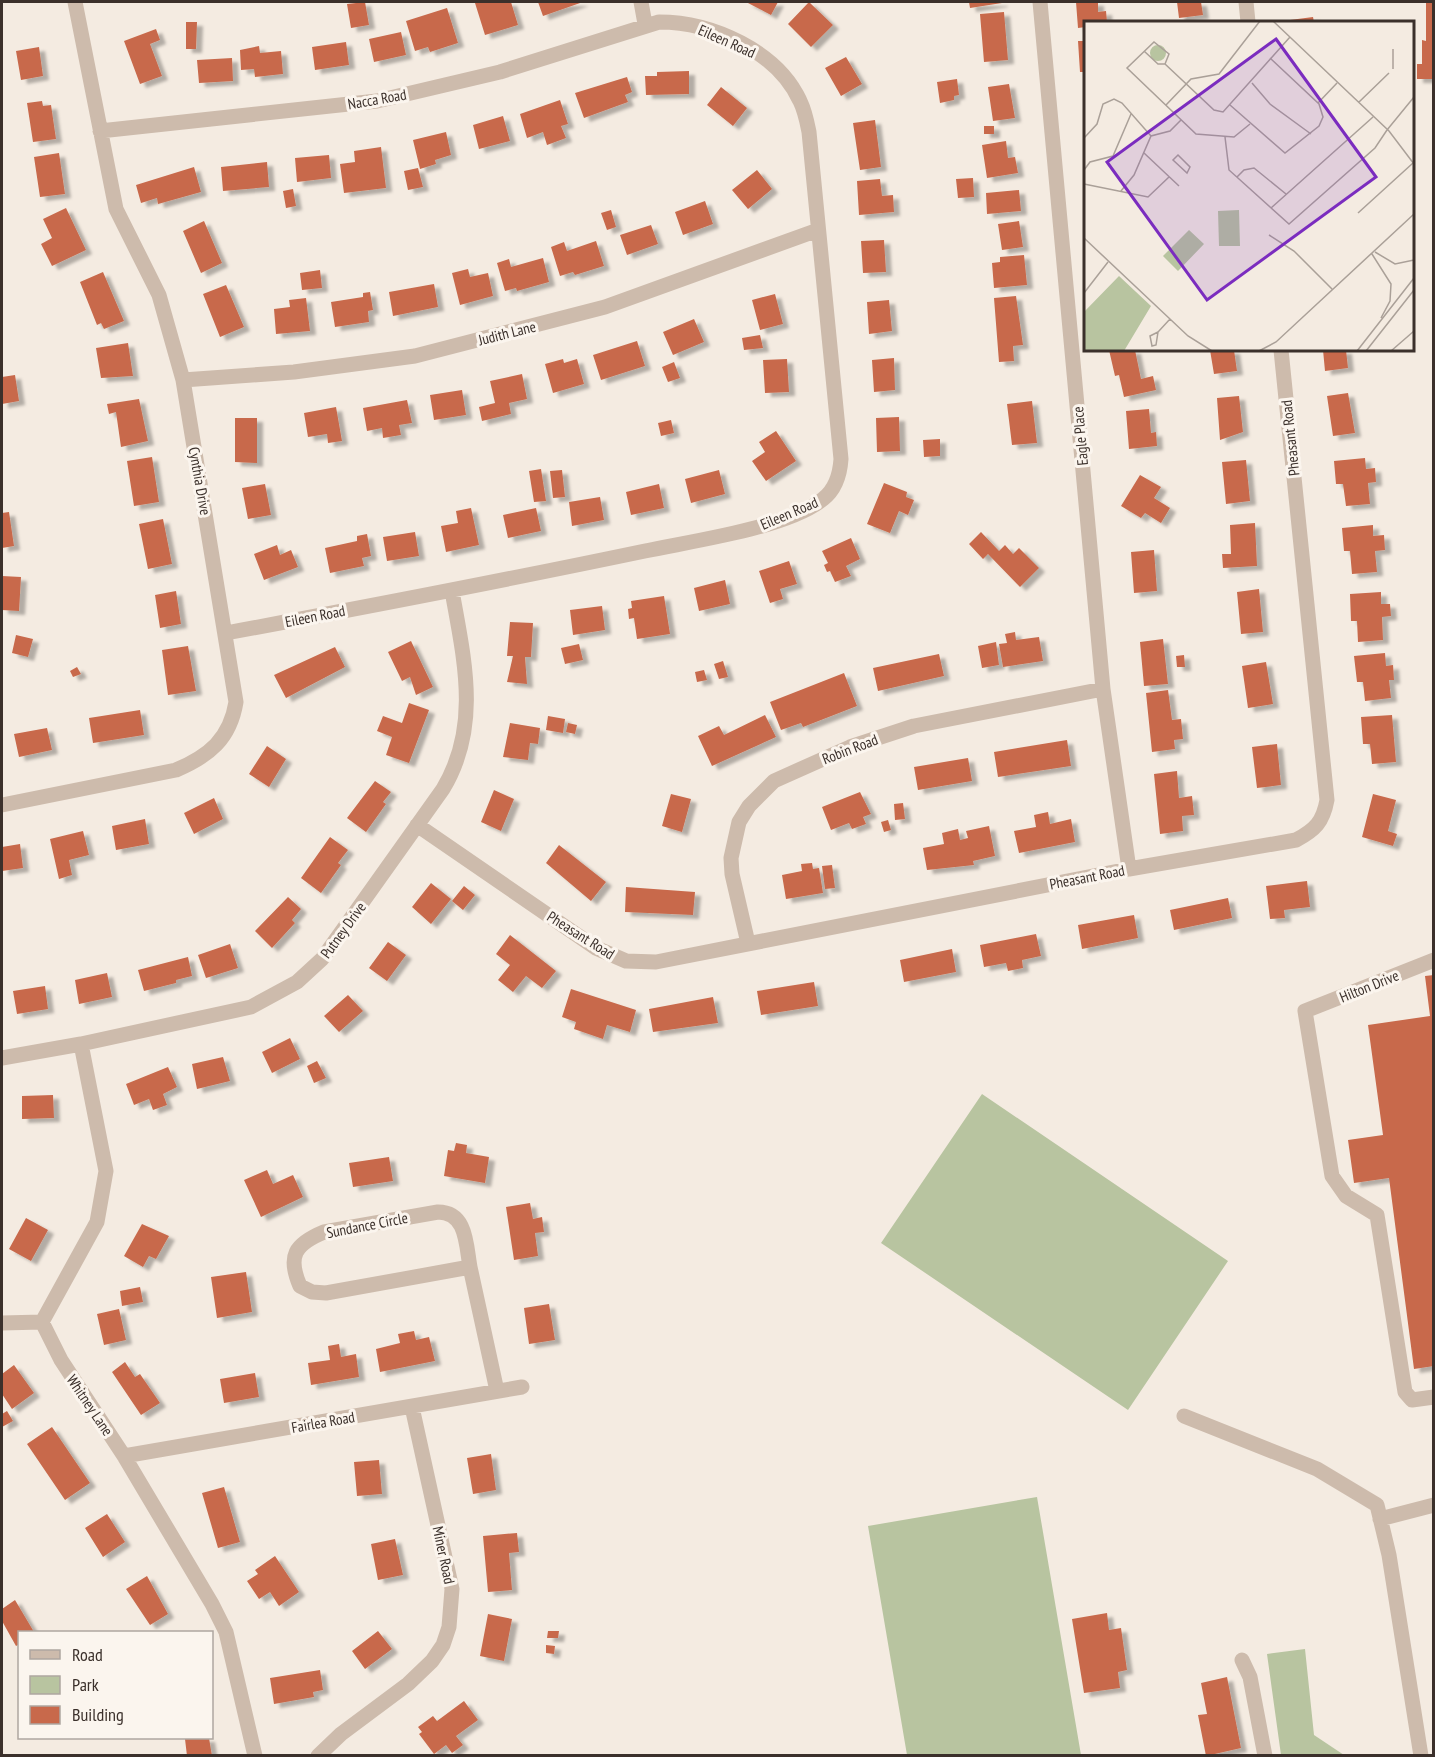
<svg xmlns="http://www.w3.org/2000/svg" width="1435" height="1757" font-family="'PT Sans Narrow',sans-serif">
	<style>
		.green { fill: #b8c4a0 }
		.building { fill: #c8694b; filter: url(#shadow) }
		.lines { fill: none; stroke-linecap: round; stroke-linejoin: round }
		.minor { stroke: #cdbbac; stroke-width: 15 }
		.labels { text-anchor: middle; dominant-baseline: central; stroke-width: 6; stroke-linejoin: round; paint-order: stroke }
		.street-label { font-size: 15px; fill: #3b302b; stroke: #fbf5ee }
		.inset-road { fill: none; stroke: #aaa098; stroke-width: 1.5 }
		.view { fill: #7b2cbf; fill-opacity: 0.15; stroke: #7b2cbf; stroke-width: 3 }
		.inset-edge { fill: none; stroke: #3b302b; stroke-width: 3 }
	</style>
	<defs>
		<filter id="shadow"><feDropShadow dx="6" dy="4" stdDeviation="1.5" flood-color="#0004"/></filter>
	</defs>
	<rect width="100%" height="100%" fill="#f4ebe1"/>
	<path class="green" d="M982,1094L1228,1261L1128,1410L881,1243Z
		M1037,1497L1081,1755H907L868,1526Z
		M1305,1649L1314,1735L1344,1755H1281L1267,1654Z"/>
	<path class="building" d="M365,2L369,25L351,28L347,4Z
		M481,2H511L518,25L485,35L475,3Z
		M538,2H583L543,16Z
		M746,2H778L771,15Z
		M809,2L833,25L811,47L788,24Z
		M969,2H1002V3L970,8Z
		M1076,2H1098V12L1106,11L1107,22H1086V27L1078,28Z
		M1177,2H1201L1203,15L1179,18Z
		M1426,2H1434V79H1417V64H1422V40L1426,41Z
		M447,8L458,43L430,52L428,47L415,51L406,21Z
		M1004,12L1008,60L984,62L980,14Z
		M1313,17L1314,22H1291L1290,20Z
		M186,22H197L196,49H186Z
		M156,29L160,40L150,44L162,76L140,84L124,41Z
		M401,32L406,55L374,62L369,39Z
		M1078,41H1086V72H1080Z
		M346,42L349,65L315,70L312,47Z
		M259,46L260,53L281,51L283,74L255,77L254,69L241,70L240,50Z
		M39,47L43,76L21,80L16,51Z
		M846,57L862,84L841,96L825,68Z
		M232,58L233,81L199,83L197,60Z
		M689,71V94L646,95L645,76H657V72Z
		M627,77L632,92L625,95L628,102L584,118L575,93Z
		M957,79L959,95L954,96V100L940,103L937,82Z
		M1009,84L1015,118L993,121L988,87Z
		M721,87L747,108L733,126L707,105Z
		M560,100L568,124L561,126L566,138L547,145L543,132L527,138L520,114Z
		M42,101L43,106L51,105L56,139L33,142L27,103Z
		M503,116L510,141L479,149L473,125Z
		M875,120L881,167L860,170L853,123Z
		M984,126H994V134H984Z
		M446,132L451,155L435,160L436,164L420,169L413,140Z
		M1006,141L1008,158L1015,157L1018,173L987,178L982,145Z
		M381,147L386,188L344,193L340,164L355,162L354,151Z
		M59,153L65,194L40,197L34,157Z
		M329,155L331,178L297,182L295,158Z
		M267,162L269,187L223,191L221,167Z
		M194,167L201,192L158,204L157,198L141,203L136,185Z
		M418,168L423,187L408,190L404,171Z
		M757,170L772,189L748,209L732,190Z
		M973,178L974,197L958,198L956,179Z
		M880,179L882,196L893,195L894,212L859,215L857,181Z
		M293,189L296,206L286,208L283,191Z
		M1019,190L1021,211L987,214L986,193Z
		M705,201L713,224L683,235L675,212Z
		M66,208L86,250L52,266L41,244L52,238L43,219Z
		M611,210L616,227L607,230L601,213Z
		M204,221L222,263L201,273L183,231Z
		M1019,221L1023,247L1002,250L998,224Z
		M651,225L658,244L627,255L620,235Z
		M884,240L886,272L863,273L861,241Z
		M596,241L604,266L575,275L573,272L560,276L551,247L564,242L567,251Z
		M1024,255L1027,285L994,288L992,263L1000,262V257Z
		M543,258L549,282L517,291L516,288L505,291L497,263L509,259L511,267Z
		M468,269L470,277L488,273L493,296L460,305L452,273Z
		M320,270L322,288L302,290L300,273Z
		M103,272L124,321L104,329L101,323L97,325L80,282Z
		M434,284L438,307L393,316L389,292Z
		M226,285L244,327L220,337L203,294Z
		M370,292L373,310L368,311L369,322L335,327L331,302L363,297V293Z
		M775,294L783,324L760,330L752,300Z
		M1016,296L1023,345L1013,346L1014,361L999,362L994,298Z
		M306,298L310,331L276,334L274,309L290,307L289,300Z
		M889,300L892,331L869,334L867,302Z
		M694,319L704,342L673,355L663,332Z
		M760,335L763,348L744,350L742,338Z
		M637,341L645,366L601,380L593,355Z
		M128,343L133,376L101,378L96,348Z
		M1109,350H1135L1141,379L1153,376L1156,390L1124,397L1119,375L1115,376Z
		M1210,350H1234L1237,371L1214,374Z
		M1323,350H1346L1348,368L1325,371Z
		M894,358L895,390L874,392L872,360Z
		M563,359L564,363L577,359L584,384L553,393L545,364Z
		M787,359L789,392L765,393L763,360Z
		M674,362L680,378L668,382L662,367Z
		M522,374L527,399L509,403L511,414L482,421L479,407L495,403L490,381Z
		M15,375L19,401L2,404V377Z
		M462,390L466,415L434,420L430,395Z
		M1348,393L1355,433L1333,436L1327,396Z
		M1239,396L1243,432L1220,440L1217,398Z
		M139,399L148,441L121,447L116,412L109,414L107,404Z
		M407,400L412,423L399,425L401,435L383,438L382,428L367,431L363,408Z
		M1032,401L1037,443L1012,445L1007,404Z
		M336,407L342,441L328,443L327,434L308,437L304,413Z
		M1149,409L1151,433L1156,432L1157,446L1129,449L1126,411Z
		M899,417L900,451L877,452L876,418Z
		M235,418H257V463L235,462Z
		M671,420L674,433L661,436L658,423Z
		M776,431L796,461L766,481L752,461L765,452L759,442Z
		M940,439V456L924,457L923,440Z
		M152,457L159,502L134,506L127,461Z
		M1365,458L1366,469L1375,468L1376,482L1368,483L1370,504L1346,506L1343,484H1336L1334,461Z
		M1246,460L1250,501L1226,504L1222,462Z
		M541,469L546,501L534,502L529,471Z
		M562,470L565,497L553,498L550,471Z
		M719,470L725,494L691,503L685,479Z
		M1140,475L1161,487L1154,498L1170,508L1161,523L1145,513L1141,518L1121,506Z
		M884,483L907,492L906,497L914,500L908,515L899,511L890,533L867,524Z
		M265,484L271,515L248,519L242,488Z
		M659,484L664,508L631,515L626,492Z
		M600,497L604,520L572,526L569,502Z
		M471,508L479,545L446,552L441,526L458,523L456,511Z
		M536,508L541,531L508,538L503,515Z
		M9,512L14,546L2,548V513Z
		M163,519L172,564L148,569L139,524Z
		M1255,523L1257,566L1223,568L1222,554H1231L1230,525Z
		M1373,525V536L1384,535L1385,550L1375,551L1377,572L1352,574L1350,551H1344L1342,528Z
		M415,532L419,556L387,561L383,537Z
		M981,532L999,551L1005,545L1013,554L1019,548L1039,568L1020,587L988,554L983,559L969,544Z
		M367,534L371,556L362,558L364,566L330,573L325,548L357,541V536Z
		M851,538L860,559L846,566L851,576L835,582L830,571L827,572L824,565L828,563L822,551Z
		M277,545L280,555L291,550L298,567L264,580L254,554Z
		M1154,550L1157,591L1134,593L1131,552Z
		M789,561L797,584L780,589L783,599L770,603L759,571Z
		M2,576L21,577L19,611L2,610Z
		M725,580L730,604L699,611L694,588Z
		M1259,589L1263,632L1241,634L1237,592Z
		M176,591L181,624L160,628L155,595Z
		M1381,592V604H1390L1391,616L1382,617L1383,640L1358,642L1357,621H1351L1350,594Z
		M664,596L670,634L637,639L634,618L629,619L628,609L632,608L631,601Z
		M602,606L605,630L573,635L570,610Z
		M510,622L533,623L531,657H525L527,684L507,682L513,656H507Z
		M1015,632L1016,640L1039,637L1043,661L1003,667L999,644L1007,643L1005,634Z
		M16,635L33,639L28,657L12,653Z
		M1163,639L1168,684L1144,686L1140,642Z
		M411,641L433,687L416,695L410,677L402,681L388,652Z
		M996,642L999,665L982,668L978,646Z
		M579,644L583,660L565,664L561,648Z
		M188,646L196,691L168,695L162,650Z
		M335,647L345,667L286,698L274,675Z
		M1385,653L1386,666L1393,665L1394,680H1389L1391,698L1365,701L1363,682H1357L1354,656Z
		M939,654L944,676L878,691L873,668Z
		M1184,655L1185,667H1177L1176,656Z
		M723,661L728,677L719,679L714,664Z
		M1266,662L1273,704L1248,708L1242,666Z
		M77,667L81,674L73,677L70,671Z
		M704,670L707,680L697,682L695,672Z
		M844,673L857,706L803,727L801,723L781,730L770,702Z
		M1168,690L1172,720L1181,719L1183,739L1174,740L1175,749L1152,752L1146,693Z
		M409,703L429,710L409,763L386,755L392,737L377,731L383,716L402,723Z
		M140,710L144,735L93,743L89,718Z
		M765,715L776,737L712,766L698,736L719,726L724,735Z
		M1392,715L1396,762L1372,764L1370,744H1363L1361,717Z
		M548,716L565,719L563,733L546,730Z
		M510,723L540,728L538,744L530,743L528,760L503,757Z
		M568,723L577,725L575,734L566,732Z
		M47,728L52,750L19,757L14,734Z
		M1067,740L1071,766L998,777L994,752Z
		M1277,744L1281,785L1257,788L1252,747Z
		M267,746L286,759L269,787L249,774Z
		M968,758L972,781L918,790L914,767Z
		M1177,771L1179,798L1192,796L1194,815L1182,816L1183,831L1160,834L1154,774Z
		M375,781L391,792L383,802L386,804L366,832L347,818Z
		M494,790L514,799L501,831L481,822Z
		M860,792L871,814L863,817L866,824L852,829L849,823L831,830L822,807Z
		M671,794L691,799L682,832L662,826Z
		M1373,794L1396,800L1388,831L1397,834L1393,846L1362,837Z
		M214,798L223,819L194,834L184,813Z
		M903,803L905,819L895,820L894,804Z
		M1048,812L1050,824L1071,819L1075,842L1019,853L1014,831L1036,827L1034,815Z
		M145,819L149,844L116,850L112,826Z
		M888,820L891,830L884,832L881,822Z
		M989,826L995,856L973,861L974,865L927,870L923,848L944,844L942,833L958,829L960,840L968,838L966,831Z
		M83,831L89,855L69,860L72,875L59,879L50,839Z
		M330,837L348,850L338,863L341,865L321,893L301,878Z
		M20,844L23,868L2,871V847Z
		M559,845L606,882L591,901L546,863Z
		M812,863L813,869L819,868L823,893L786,899L782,875L802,871L801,864Z
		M832,865L835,888L825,889L822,866Z
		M1307,881L1310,907L1284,910L1285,918L1270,919L1266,886Z
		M431,883L451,899L431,924L412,907Z
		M464,886L475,895L463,910L452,901Z
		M626,887L695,892L693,915L625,912Z
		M288,897L301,909L292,920L295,923L272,948L255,931Z
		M1228,898L1232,918L1174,930L1170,910Z
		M1134,915L1138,938L1082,949L1078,925Z
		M1036,934L1041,956L1022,960L1023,968L1008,971L1006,963L984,967L980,945Z
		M510,935L556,971L542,988L526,976L513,992L498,980L510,965L496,954Z
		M388,942L406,955L387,981L369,968Z
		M230,944L238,968L206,978L198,955Z
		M952,949L956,972L904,982L900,960Z
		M188,957L192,976L176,980V983L144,991L138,970Z
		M107,973L112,997L79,1004L75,980Z
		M1434,975V1366L1414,1369L1389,1178L1354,1183L1348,1140L1383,1135L1368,1025L1430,1016L1425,976Z
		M814,982L818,1006L761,1015L757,991Z
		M45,986L48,1009L17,1014L13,991Z
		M571,989L636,1010L630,1032L607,1025L603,1039L574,1029L576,1022L562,1017Z
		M348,995L363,1011L339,1032L324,1016Z
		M713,997L718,1023L653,1032L649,1009Z
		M290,1038L300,1059L272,1073L262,1052Z
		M223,1057L230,1081L197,1089L192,1064Z
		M317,1061L326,1078L314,1083L307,1066Z
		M168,1067L177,1087L163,1094L167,1105L153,1110L149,1099L134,1105L126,1084Z
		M53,1095L54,1118L22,1119V1096Z
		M456,1143L467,1145L466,1153L489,1157L485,1183L444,1176L448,1150L454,1151Z
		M389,1157L393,1181L353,1187L349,1163Z
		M267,1170L273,1184L293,1175L303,1197L261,1217L244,1180Z
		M530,1203L533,1219L542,1217L544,1232L535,1233L538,1256L514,1260L506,1207Z
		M26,1218L48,1230L31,1261L9,1249Z
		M142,1224L169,1236L156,1259L149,1256L143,1267L124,1256Z
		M246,1272L252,1312L217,1318L211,1277Z
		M140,1287L143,1302L122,1306L120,1291Z
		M549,1304L555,1340L529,1344L524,1308Z
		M119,1309L126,1340L104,1345L97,1314Z
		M414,1331L416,1340L429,1337L435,1361L380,1372L376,1349L400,1343L398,1334Z
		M339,1344L341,1357L356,1354L359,1377L311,1385L308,1363L330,1360L328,1346Z
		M125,1362L135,1377L140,1374L160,1403L141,1415L112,1372Z
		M14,1365L34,1393L12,1409L2,1394V1374Z
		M255,1373L259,1397L224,1403L220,1379Z
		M7,1411L13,1421L2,1427V1414Z
		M52,1427L90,1483L65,1500L27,1444Z
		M491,1454L496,1490L473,1494L467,1458Z
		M379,1460L382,1494L357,1496L354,1462Z
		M224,1487L240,1542L218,1548L202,1493Z
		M107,1514L125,1542L103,1557L85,1528Z
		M517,1533L519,1552L509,1553L512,1590L488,1592L483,1536Z
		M395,1539L403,1575L378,1580L371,1544Z
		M275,1556L299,1592L279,1606L270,1592L259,1599L247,1581L258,1574L255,1570Z
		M147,1576L168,1614L150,1625L126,1589Z
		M15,1600L34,1632H20V1644L16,1646L2,1621V1609Z
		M1107,1613L1109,1630L1121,1628L1127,1670L1118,1672L1120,1688L1084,1693L1072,1619Z
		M488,1614L512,1619L504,1661L480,1656Z
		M378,1631L392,1649L365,1669L352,1651Z
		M548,1631H559L558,1638H547Z
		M546,1645L555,1646L554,1654L546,1653Z
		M320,1670L323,1690L313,1692L314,1697L274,1704L270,1678Z
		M1227,1677L1241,1748L1206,1756L1198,1715L1207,1714L1201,1683Z
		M464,1701L478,1720L456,1736L463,1745L452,1753L446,1745L434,1754L419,1734L422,1732L418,1727L433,1716L437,1721Z
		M209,1738L212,1756H187L185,1739Z"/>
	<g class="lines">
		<path class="minor" d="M641,2L645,24
			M1040,2L1103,689L1129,869
			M1246,2L1248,22
			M100,131L377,101L500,72L659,22C712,22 777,51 800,101C805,111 807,122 809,132L841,459C840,474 836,489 823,499C788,528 691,541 645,551C506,580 366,607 226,633
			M183,380L294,372L415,356L605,307L818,230
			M2,805L176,770C209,756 230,739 236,702L183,380L159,295L116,209L75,2
			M417,825L596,948L626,961L656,962L1129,869L1296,840C1315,830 1323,822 1327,800L1281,350
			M748,943L732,874L731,858L739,822L749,806L774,781L850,747L914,726L1103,689
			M1434,960L1305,1011L1332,1176L1346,1196L1377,1215L1405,1392L1412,1400L1434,1397
			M81,1044L106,1171L97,1222L42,1322L61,1360L124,1456L212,1604L226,1632L255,1756
			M2,1058L81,1044L251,1007L297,982L322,959L443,789C481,726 464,659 452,591
			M438,1212C467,1212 466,1245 470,1267L326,1293L312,1292L300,1286C287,1256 295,1244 324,1232Z
			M470,1267L497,1391
			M2,1323L42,1322
			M1184,1416L1317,1469L1377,1505L1389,1555L1421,1756
			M124,1456L522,1387
			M1380,1519L1434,1505
			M1242,1660L1250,1677L1265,1756
			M318,1756L341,1734L408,1684L432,1661L443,1645L449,1627L452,1589L412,1407"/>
	</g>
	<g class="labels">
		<g class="street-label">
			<text transform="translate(727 41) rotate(24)">Eileen Road</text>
			<text transform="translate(377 99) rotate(-10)">Nacca Road</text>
			<text transform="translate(507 333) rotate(-14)">Judith Lane</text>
			<text transform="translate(1080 436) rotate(-95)">Eagle Place</text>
			<text transform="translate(1290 438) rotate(-96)">Pheasant Road</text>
			<text transform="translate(200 481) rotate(80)">Cynthia Drive</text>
			<text transform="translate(789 513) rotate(-23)">Eileen Road</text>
			<text transform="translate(315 616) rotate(-11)">Eileen Road</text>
			<text transform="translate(850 749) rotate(-21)">Robin Road</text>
			<text transform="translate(1087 877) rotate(-11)">Pheasant Road</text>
			<text transform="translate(343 930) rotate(-54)">Putney Drive</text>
			<text transform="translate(581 935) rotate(32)">Pheasant Road</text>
			<text transform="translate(1369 986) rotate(-22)">Hilton Drive</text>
			<text transform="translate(367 1225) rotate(-11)">Sundance Circle</text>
			<text transform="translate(90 1405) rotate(56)">Whitney Lane</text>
			<text transform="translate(323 1422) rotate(-10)">Fairlea Road</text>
			<text transform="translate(444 1555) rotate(78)">Miner Road</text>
		</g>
	</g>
	<g transform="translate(1084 21)">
		<rect width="330" height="330" fill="#f4ebe1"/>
		<path d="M66 32a8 8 0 1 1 16 0a8 8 0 1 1-16 0ZM155,189L156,225H135L134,190ZM105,209L120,223L94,250L79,235ZM35,255L67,285L40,330H0V291Z" fill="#b8c4a0"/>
		<path class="inset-road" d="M189,0L305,110L330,143M309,28V48M60,30L74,43H81M81,43L85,33L70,21L43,47L112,113L150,116L166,103M81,43L130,89L139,91L206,16M168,62L186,83L227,113M275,81L305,52M234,82L253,62M82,84L107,58L135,53L176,0M146,84L201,132L235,105L239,96L235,83L186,37M303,109L330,76M141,116L145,149L205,203L291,127L303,109M0,117L13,103L19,83L30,78L38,82L67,115M60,132L95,165M94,134L106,146L103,152L89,139ZM0,149L6,141L29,135L47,93M153,156L160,149L170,147L202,173M0,163L64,176L85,156M37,170L50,154L67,115L86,110L97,99M187,187L289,96M274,192L329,142M185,214L210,230L248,268M0,217L104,315L128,330M291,231L311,243L330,239M288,233L307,263L306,280L297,297M0,272L24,241M74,311L66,315L68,325L72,324L74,311L86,298M175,330L192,321L330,193M273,330L330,257M282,330L330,269M307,330L330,310"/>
		<path class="view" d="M192,18L292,156L123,279L23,141Z"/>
		<rect width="330" height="330" class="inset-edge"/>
	</g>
	<rect width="1435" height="1757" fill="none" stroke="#3b302b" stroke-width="6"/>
	<rect x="18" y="1631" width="195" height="108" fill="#fbf5ee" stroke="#aea6a0" stroke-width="1.5"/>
	<rect x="30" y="1650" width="30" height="9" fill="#cdbbac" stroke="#aea6a0" stroke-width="1.5"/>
	<text x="72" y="1661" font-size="18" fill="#3b302b">Road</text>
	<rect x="30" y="1676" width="30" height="18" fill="#b8c4a0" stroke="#aea6a0" stroke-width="1.5"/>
	<text x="72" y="1691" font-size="18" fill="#3b302b">Park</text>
	<rect x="30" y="1706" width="30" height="18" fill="#c8694b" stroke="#aea6a0" stroke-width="1.5"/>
	<text x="72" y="1721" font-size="18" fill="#3b302b">Building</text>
</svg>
